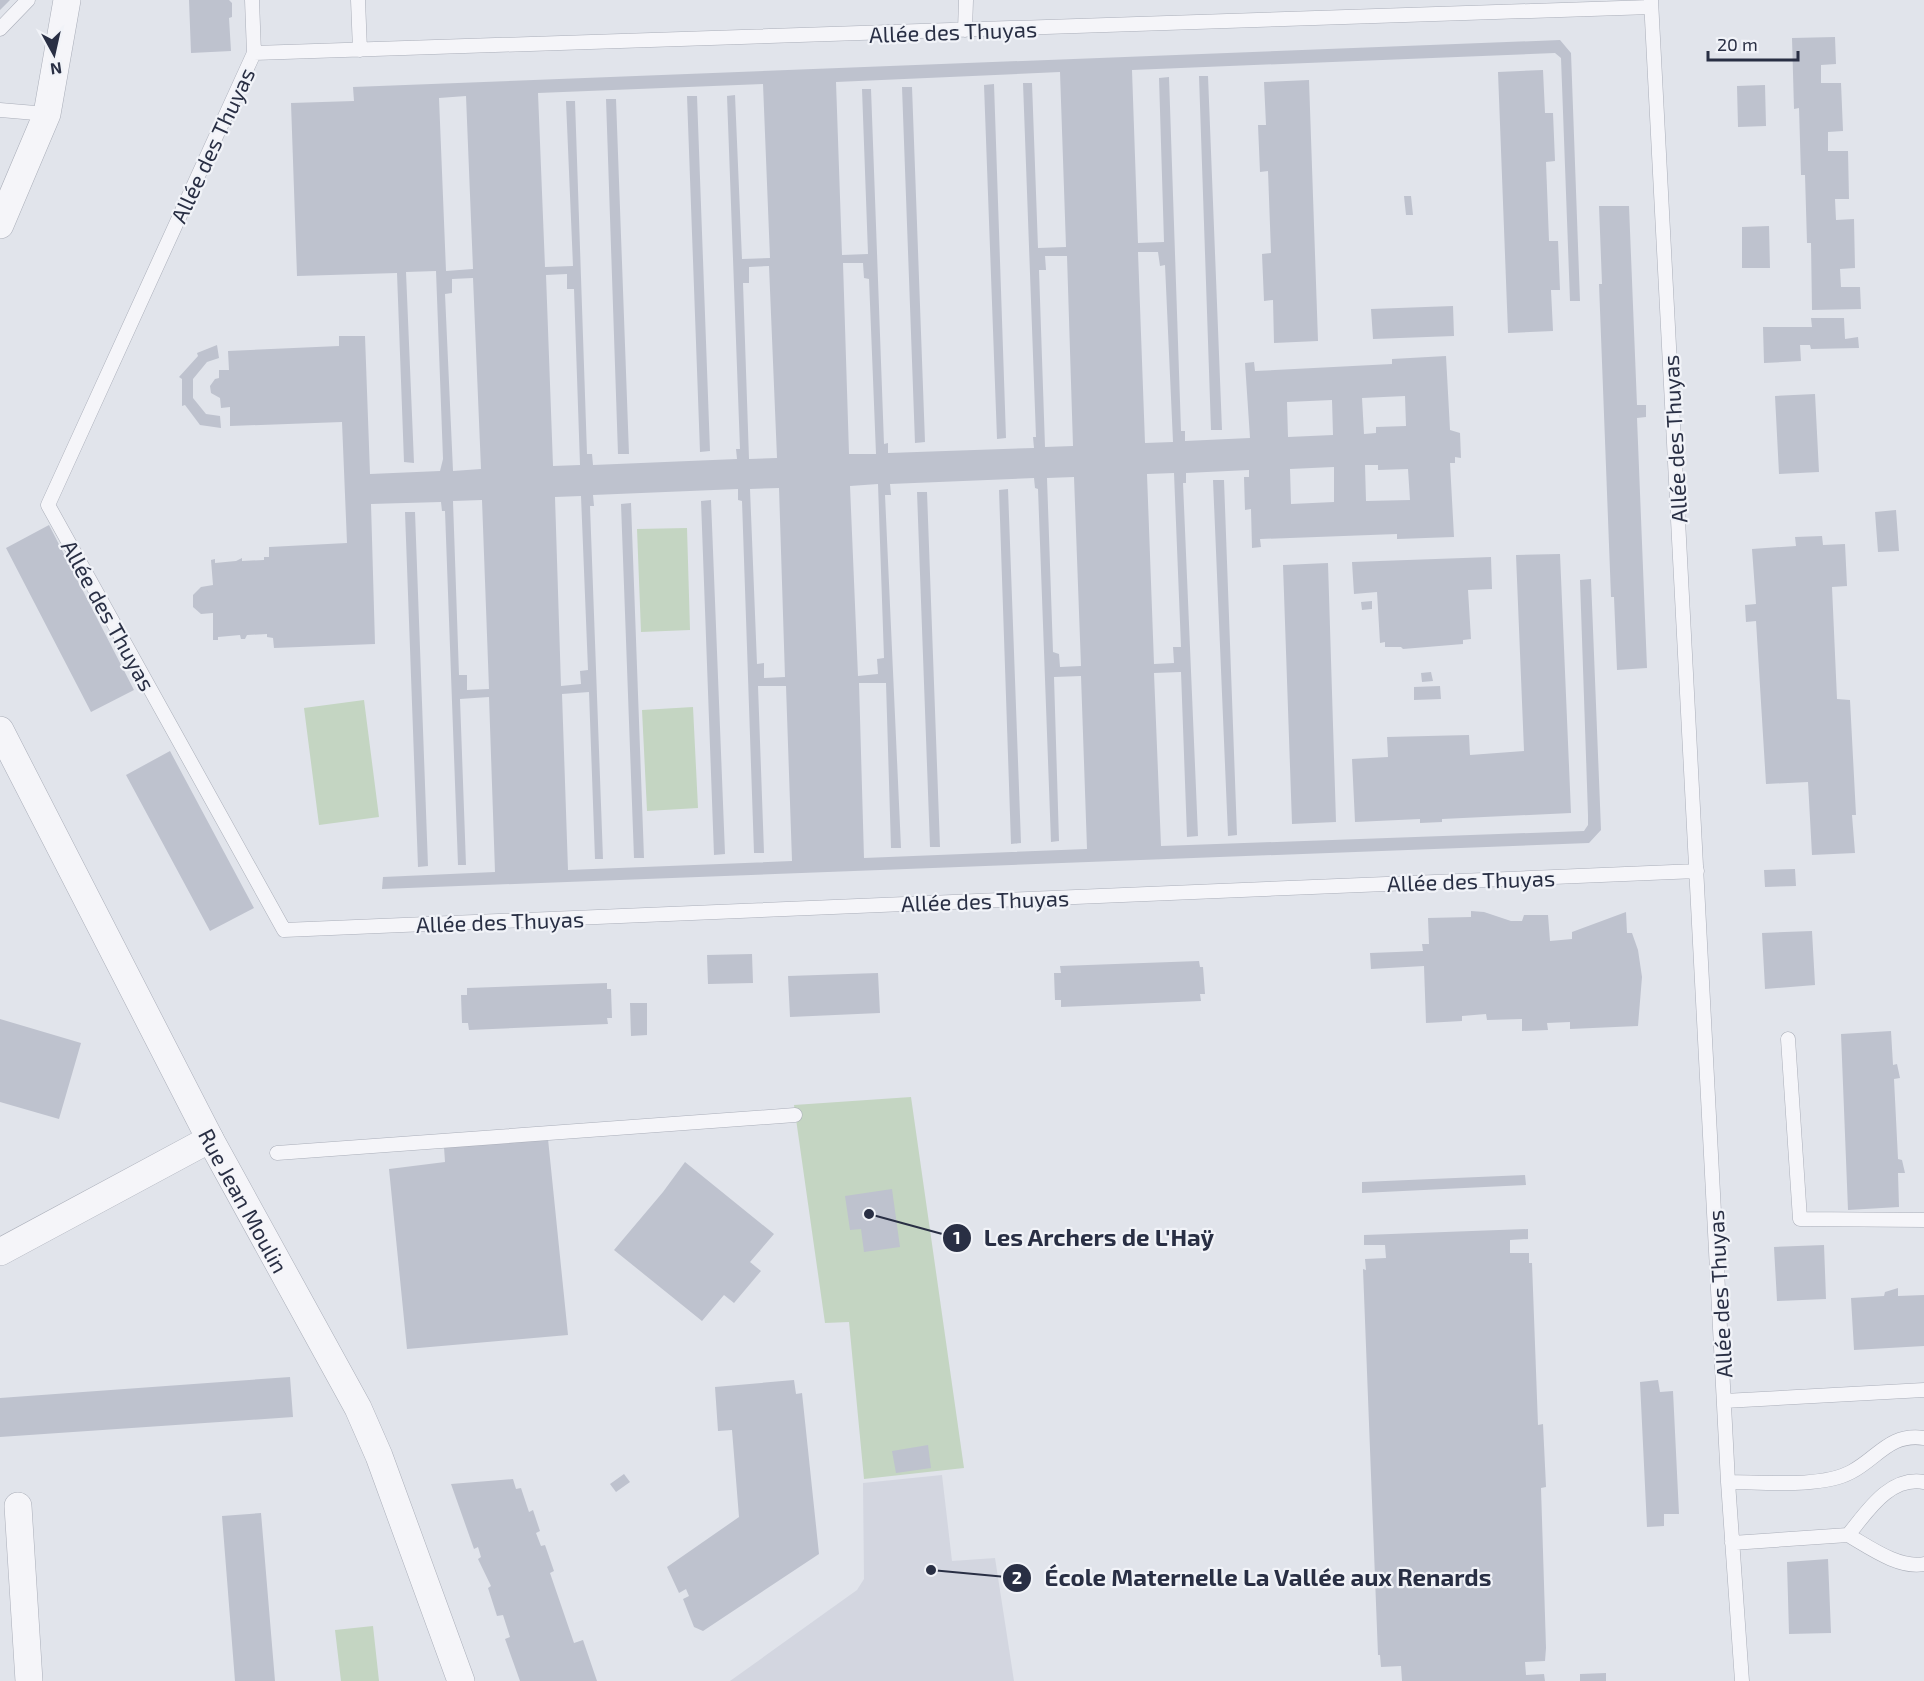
<svg xmlns="http://www.w3.org/2000/svg" width="1924" height="1681" font-family="'Exo 2',sans-serif">
	<style>
		.built { fill: #d3d6e0 }
		.green { fill: #c4d5c2 }
		.building { fill: #bec2ce; fill-rule: evenodd }
		.lines { fill: none; stroke-linecap: round; stroke-linejoin: round }
		.service-casing { stroke: #aaaeb9; stroke-width: 15 }
		.minor-casing { stroke: #aaaeb9; stroke-width: 28 }
		.service { stroke: #f5f5f9; stroke-width: 14 }
		.minor { stroke: #f5f5f9; stroke-width: 27 }
		.labels { text-anchor: middle; dominant-baseline: central; stroke-width: 4.5; stroke-linejoin: round; paint-order: stroke }
		.street-label { font-size: 22px; fill: #292f44; stroke: #f1f3f8 }
		.leader { fill: none; stroke: #292f44; stroke-width: 2 }
		.callout-dot { fill: #292f44; stroke: #f1f3f8; stroke-width: 2 }
		.mark-label { font-size: 18px; text-anchor: middle; font-weight: bold; fill: #fff }
		.callout-label { font-size: 24px; text-anchor: middle; font-weight: bold; fill: #292f44; stroke: #f1f3f8; stroke-width: 4.5; stroke-linejoin: round; paint-order: stroke }
	</style>
	<rect width="100%" height="100%" fill="#e1e4eb"/>
	<path class="built" d="M942,1475L952,1561L995,1558L1014,1681H730L857,1590L864,1579L863,1483Z"/>
	<path class="green" d="M687,528L690,630L641,632L637,529Z
		M364,700L379,817L319,825L304,708Z
		M693,707L698,808L647,811L642,710Z
		M911,1097L964,1468L864,1479L849,1322L825,1323L794,1105Z
		M373,1626L379,1681H341L335,1630Z"/>
	<path class="building" d="M0,0H10L0,10Z
		M189,0H229L232,3V17L229,18L231,51L191,53Z
		M1835,37L1836,64L1821,65V83H1841L1843,131L1828,132V151H1848L1849,199H1835L1836,220L1854,219L1855,268L1840,269L1841,287H1860L1861,309L1812,310L1811,243H1807L1805,175H1801L1799,108L1794,109L1792,38Z
		M1560,40L1571,53L1580,301H1570L1561,58L1555,53L1132,70L1138,243L1164,242L1159,78L1169,77L1181,431H1185V441L1250,438L1245,363L1254,362L1255,371L1392,364V359L1446,356L1450,430L1460,433L1461,458L1455,457V463H1450L1454,537L1397,539V534L1260,539L1261,547L1252,548L1251,509L1245,510L1244,477H1249V470L1186,473V483H1183L1198,836L1187,837L1181,672L1154,673L1161,846L1584,831L1588,825V815L1580,580L1591,579L1601,830L1589,843L382,889L383,877L495,872L489,697L460,699L466,865H458L445,511H442L441,502L371,504L375,644L274,648L273,638L267,637V634L247,635L245,639H241L240,635L218,637V640H213V613L201,614L193,607V595L201,587L213,585L211,560L215,559V563L236,561L242,558V561L264,560V557H269V547L347,543L342,422L230,426V407L221,408L220,398L211,393L210,386L215,379L219,378V370H229L228,351L339,346V336H365L370,474L440,471L443,459L436,271L406,272L414,463L404,462L397,273L297,276L291,103L354,101L353,87ZM1060,72L1066,247L1038,248L1032,83H1023L1036,437H1033L1034,448L888,453V443L884,444L871,89H862L868,254L842,255L836,82ZM763,84L770,258L742,259L735,95L727,96L740,449H736L737,459L593,465L592,454H587L575,101H566L573,266L545,267L538,93ZM466,96L473,269L446,271L439,98ZM1138,252H1158L1160,266L1165,265L1173,442L1145,443ZM1045,256H1067L1073,446L1045,447L1039,270H1046ZM843,263H863L864,278L869,279L876,454H849ZM769,266L777,458L749,459L743,283H749V267ZM567,274V289H574L580,465L553,466L546,275ZM473,278L481,469L453,471L445,294L452,293V279ZM1405,396L1406,426L1376,427V433L1364,434L1362,398ZM1332,400L1333,435L1288,437L1287,402ZM1365,465H1378V470L1408,469L1410,500L1366,501ZM1334,467V502L1291,504L1290,469ZM1174,473L1181,647H1173L1174,663L1154,664L1147,474ZM1074,477L1081,666L1060,667L1059,654L1053,652L1047,478ZM1034,478L1035,488L1038,489L1051,842L1059,841L1054,677L1081,676L1087,849L864,858L859,683H886L891,848H901L885,495H891L890,484ZM878,484L884,658L877,659L878,674L858,676L850,486ZM779,488L785,677L764,678V663L757,664L750,489ZM738,489V500L742,501L754,853H764L758,686H786L792,861L568,870L562,694L589,692L595,859H603L590,506H594L593,495ZM581,496L588,670L580,671L581,684L561,686L555,497ZM482,500L489,689L467,690V675H459L453,501Z
		M1543,70L1545,113H1553L1555,161L1546,162L1549,241H1558L1560,290H1551L1553,331L1508,333L1498,72Z
		M1199,76H1208L1222,430H1211Z
		M1309,80L1318,341L1274,343L1273,300L1264,301L1262,254L1271,253L1268,171L1260,172L1258,125H1266L1264,82Z
		M994,84L1006,438L997,439L984,85Z
		M1765,85L1766,126L1738,127L1737,86Z
		M902,87H912L925,442L915,443Z
		M687,96H697L710,451L700,452Z
		M606,99H616L629,454H618Z
		M1404,196H1411L1413,215H1406Z
		M1599,206H1629L1637,405H1646V417L1637,418L1647,668L1617,670L1614,597H1611L1599,284H1602Z
		M1769,226L1770,268H1742V227Z
		M1453,306L1454,336L1373,339L1371,309Z
		M1811,318H1844L1845,339L1858,337L1859,348L1811,349L1810,345H1800L1801,361L1764,363L1763,327H1812Z
		M217,345L219,358L207,362L193,379V398L206,414L220,416L221,428L200,425L185,405L182,406V379L179,377L198,356L197,353Z
		M1815,394L1819,472L1779,474L1775,396Z
		M1213,480H1224L1237,835L1228,836Z
		M1008,489L1021,843L1011,844L999,490Z
		M917,492H927L940,847H930Z
		M711,500L725,854L714,855L701,501Z
		M631,503L644,858H634L621,504Z
		M1896,510L1899,551L1878,552L1875,512Z
		M405,512H415L428,866L418,867Z
		M49,525L134,690L91,712L6,548Z
		M1822,536L1823,545L1845,544L1847,586L1832,587L1837,699L1850,700L1856,815H1852L1855,853L1812,855L1808,782L1766,784L1756,621L1746,622L1745,605L1756,604L1752,549L1796,546L1795,537Z
		M1560,554L1571,813L1442,819V822L1420,823V819L1355,822L1352,759L1388,757L1387,737L1469,735L1470,755L1524,751L1516,555Z
		M1491,557L1492,589L1468,590L1471,639L1463,640V644L1403,649L1401,647H1385V642L1380,643L1377,592L1354,594L1352,562Z
		M1328,563L1336,822L1292,824L1283,565Z
		M1372,601V609L1362,610L1361,602Z
		M1431,672L1433,681L1422,682L1421,673Z
		M1440,686L1441,699L1414,700V687Z
		M170,751L254,908L210,931L126,775Z
		M1795,869L1796,886L1765,887L1764,870Z
		M1471,911L1484,912L1511,921H1522L1524,915H1548L1550,941L1572,939V932L1626,912L1627,933H1632L1638,950L1642,977L1638,1026L1570,1029V1022L1547,1023L1548,1030L1522,1031V1019L1487,1020L1486,1014L1462,1016V1021L1426,1023L1424,966L1371,969L1370,953L1423,951L1422,944H1429L1428,918L1471,917Z
		M1812,931L1815,985L1765,989L1762,933Z
		M752,954L753,983L708,984L707,955Z
		M1199,961L1200,967H1203L1205,994H1200L1201,1001L1061,1007V1000H1055L1054,973H1061L1060,966Z
		M878,973L880,1013L790,1017L788,976Z
		M607,983V989H611L612,1018H607L608,1024L469,1030L468,1023H462L461,995H467V988Z
		M630,1003H647V1035L631,1036Z
		M0,1019L81,1043L59,1119L0,1102Z
		M1891,1031L1893,1065L1897,1064L1900,1078L1894,1079L1898,1159L1902,1160L1905,1173H1898L1899,1207L1848,1210L1841,1034Z
		M548,1139L568,1335L407,1349L389,1169L445,1162L444,1147Z
		M685,1162L774,1234L750,1262L761,1271L734,1303L724,1295L702,1321L614,1250L663,1192Z
		M1525,1175L1526,1185L1362,1193V1182Z
		M892,1189L900,1247L864,1252L861,1229L850,1230L845,1196Z
		M1528,1229V1239L1510,1240V1253H1529V1263H1532L1538,1425L1543,1424L1546,1487L1541,1488L1546,1648L1545,1661L1525,1662L1526,1675L1544,1674L1545,1681H1402L1401,1666L1381,1667L1380,1655H1378L1363,1269L1366,1270L1365,1259L1386,1258L1385,1245H1364V1235Z
		M1824,1245L1826,1299L1777,1301L1774,1247Z
		M1898,1288V1296L1924,1295V1346L1854,1350L1851,1298L1884,1296L1885,1292Z
		M290,1377L293,1417L0,1437V1398Z
		M794,1380L796,1394L802,1393L819,1554L703,1631L694,1627L683,1599L689,1596L686,1589L679,1593L667,1567L739,1517L732,1430L718,1431L715,1387Z
		M1658,1380L1660,1392L1673,1391L1679,1514H1664V1526L1647,1527L1640,1382Z
		M928,1445L931,1468L896,1473L892,1451Z
		M624,1474L630,1482L616,1492L610,1484Z
		M513,1479L516,1489L521,1488L529,1512L533,1510L540,1531L536,1533L541,1546L545,1545L554,1571L550,1573L574,1643L583,1640L597,1681H520L505,1639L510,1637L503,1615L497,1616L488,1588L491,1586L478,1559L481,1557L478,1547L474,1549L451,1484Z
		M261,1513L275,1681H235L222,1516Z
		M1828,1559L1831,1633L1789,1634L1787,1562Z
		M1606,1673V1681H1580V1674Z"/>
	<g class="lines">
		<g class="service-casing">
			<path id="service" d="M252,0L254,53
				M358,0L360,50
				M1651,0L1728,1482L1742,1681
				M1651,7L254,53L48,505L284,930L1697,871
				M0,29L28,0
				M965,30L966,0
				M0,110L47,114
				M1788,1039L1800,1219L1924,1220
				M277,1153L795,1115
				M1724,1401L1924,1390
				M1728,1482C1763,1482 1821,1488 1851,1472C1878,1458 1889,1433 1924,1438
				M1924,1482C1889,1476 1867,1512 1848,1535C1869,1547 1899,1569 1924,1564
				M1732,1543L1848,1535"/>
		</g>
		<g class="minor-casing">
			<g id="minor">
				<path d="M0,225L47,114L67,0"/>
				<path id="s1" d="M0,730L210,1139L358,1408L379,1456L461,1681"/>
				<path d="M0,1252L210,1139"/>
				<path d="M18,1506L29,1681"/>
			</g>
		</g>
		<use href="#service" class="service"/>
		<use href="#minor" class="minor"/>
	</g>
	<g class="labels">
		<g class="street-label">
			<text transform="translate(953 31) rotate(-2)">Allée des Thuyas</text>
			<text transform="translate(212 145) rotate(-65)">Allée des Thuyas</text>
			<text transform="translate(1674 439) rotate(-93)">Allée des Thuyas</text>
			<text transform="translate(109 615) rotate(61)">Allée des Thuyas</text>
			<text transform="translate(1471 880) rotate(-2)">Allée des Thuyas</text>
			<text transform="translate(985 900) rotate(-2)">Allée des Thuyas</text>
			<text transform="translate(500 921) rotate(-2)">Allée des Thuyas</text>
			<text stroke="none"><textPath href="#s1" startOffset="530">Rue Jean Moulin</textPath></text>
			<text transform="translate(1719 1294) rotate(-93)">Allée des Thuyas</text>
		</g>
	</g>
	<path class="leader" d="M869 1214L957 1238M931 1570L1017 1578"/>
	<g class="callout-dot">
		<circle cx="869" cy="1214" r="6"/>
		<circle cx="931" cy="1570" r="6"/>
		<circle cx="957" cy="1238" r="15"/>
		<circle cx="1017" cy="1578" r="15"/>
	</g>
	<g class="mark-label">
		<text x="957" y="1244">1</text>
		<text x="1017" y="1584">2</text>
	</g>
	<g class="callout-label">
		<text x="1099" y="1246">Les Archers de L'Haÿ</text>
		<text x="1268" y="1586">École Maternelle La Vallée aux Renards</text>
	</g>
	<g transform="translate(54 54) rotate(172)" stroke="#f1f3f8" stroke-width="4.5" paint-order="stroke">
	<path d="M0-4.5L10 22L0 15L-10 22Z" fill="#292f44"/>
	<text y="-9" font-size="16" font-weight="bold" text-anchor="middle" fill="#292f44">N</text>
	</g>
	<path d="M1708 51v9h90v-9" fill="none" stroke="#292f44" stroke-width="3"/>
	<text x="1717" y="51" font-size="18" fill="#292f44" stroke="#f1f3f8" stroke-width="4.5" paint-order="stroke">20 m</text>
</svg>
